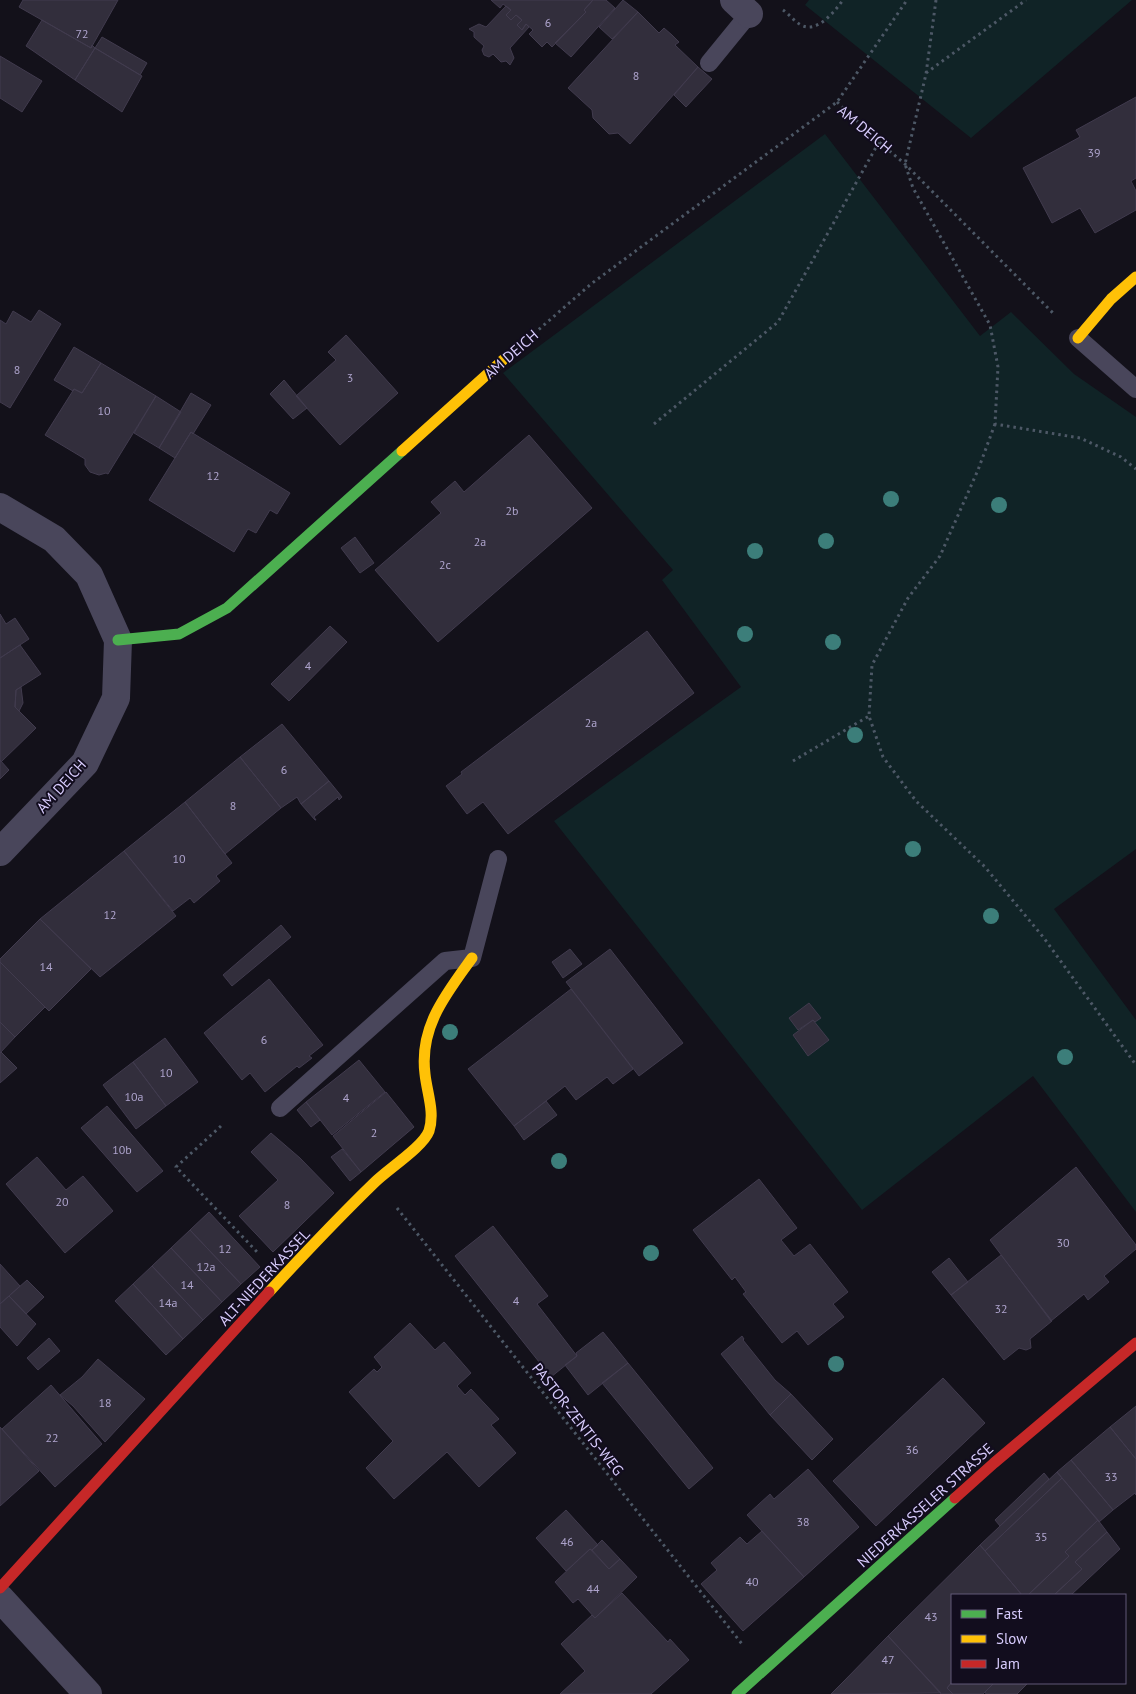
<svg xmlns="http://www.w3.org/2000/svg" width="1136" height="1694" font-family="'PT Sans',sans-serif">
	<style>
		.green { fill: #102326 }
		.building { fill: #322e3c; stroke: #413b4e }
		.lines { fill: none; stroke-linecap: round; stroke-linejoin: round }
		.path { stroke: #4d5866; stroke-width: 3; stroke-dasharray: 2.5 4; stroke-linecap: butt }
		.lane { stroke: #49465b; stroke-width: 18 }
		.street { stroke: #49465b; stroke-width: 28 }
		.fast { stroke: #4caf50; stroke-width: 11 }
		.slow { stroke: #ffc107; stroke-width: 11 }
		.jam { stroke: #c62828; stroke-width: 11 }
		.tree { fill: #3c7e7a }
		.labels { text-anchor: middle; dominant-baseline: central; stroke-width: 4; stroke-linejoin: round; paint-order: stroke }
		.number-label { font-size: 12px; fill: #aea4cd }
		.street-label { font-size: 15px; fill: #d8ccfd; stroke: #120d1e }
	</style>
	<rect width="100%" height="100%" fill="#13111a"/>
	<path class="green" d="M809,0H1132L971,138L805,5Z
		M825,134L980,336L1011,312L1074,374L1136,417V849L1054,909L1136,1020V1212L1033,1076L862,1210L554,821L741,687L662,580L673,570L503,373Z"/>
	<path class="building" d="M23,0H118L91,48L19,7Z
		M491,0H593L584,10L586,12L552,47L547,42L542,47L529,34L533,30L526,24L522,30L517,25L522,20L516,15L511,20L506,15L511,10L503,4L500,8Z
		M593,0H606L615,8L571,57L555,43L586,12L584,10Z
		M623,0L638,12L612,39L599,27Z
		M506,6L511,10L506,15L511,20L516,15L522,20L517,25L522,30L526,24L529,27L510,48L514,58L510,65L506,61L501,62L493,54L489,57L484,55L482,50L484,46L474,37V32L469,29L479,24L486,27Z
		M638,12L659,33L664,28L672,35L679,42L675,45L698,67L630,144L618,133L609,134L593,118L592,110L568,88Z
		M42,20L91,48L92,45L95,48L75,80L26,46Z
		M102,37L147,63L140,75L95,48Z
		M95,48L142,76L122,112L75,80Z
		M0,56L42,81L22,112L0,98Z
		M698,67L712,79L686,107L674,95Z
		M1136,97V178L1131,181L1136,191V210L1095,233L1080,208L1052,223L1023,168L1080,137L1076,130Z
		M39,310L61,324L10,408L0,402V320L6,324L13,311L31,322Z
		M346,335L398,393L340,445L296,396L336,360L328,352Z
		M74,347L101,363L82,393L74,389L73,391L54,380Z
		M101,363L156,396L108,474L106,473L99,475L90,472L85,465V459L45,435L74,389L82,393Z
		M284,380L307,408L293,419L270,394Z
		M191,393L211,405L193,434L191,432L175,458L159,448Z
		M156,396L181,412L159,448L134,433Z
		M191,432L290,493L277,514L270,510L256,533L248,529L234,552L149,500Z
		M529,435L592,508L438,642L375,570L441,513L431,502L455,481L464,492Z
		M355,537L374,563L360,573L341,548Z
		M0,614L6,624L15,618L29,639L0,658Z
		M330,626L347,642L289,701L271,684Z
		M647,631L694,693L508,834L483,802L467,814L446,786L462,774L461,772Z
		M20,645L41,674L16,690L15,707L36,728L1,762L0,760V658Z
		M21,687L23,703L19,711L15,707L16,690Z
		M282,724L329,781L301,804L297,797L281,808L240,757Z
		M240,757L281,808L225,854L185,802Z
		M0,760L9,770L0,779Z
		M329,781L342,797L339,800L338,797L314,817L316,820H315L301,804Z
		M185,802L232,863L216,876L220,881L194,903L190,898L173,911L124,851Z
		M124,851L176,916L100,977L40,919Z
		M40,919L91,969L49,1011L0,962V959Z
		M281,925L291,937L232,986L223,975Z
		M570,949L582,964L563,978L552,962Z
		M610,949L683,1043L639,1076L566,982Z
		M0,962L45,1007L15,1037L0,1022Z
		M269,979L323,1045L309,1056L312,1058L299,1068L297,1066L265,1092L250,1073L242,1080L204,1033Z
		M571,989L633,1069L613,1084L607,1077L576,1100L565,1086L514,1126L468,1069Z
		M809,1003L821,1018L815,1022L813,1020L798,1030L789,1018Z
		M813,1020L829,1040L808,1056L793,1035Z
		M0,1022L15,1037L0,1053Z
		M165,1038L198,1082L166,1106L133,1062Z
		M1,1052L17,1068L0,1083V1053Z
		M359,1060L385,1092L332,1135L306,1102Z
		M133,1062L166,1106L136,1129L103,1085Z
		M386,1092L414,1127L361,1172L333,1136Z
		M546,1101L557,1115L524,1140L514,1126Z
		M306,1102L320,1120L311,1127L297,1110Z
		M107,1106L163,1171L137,1192L81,1128Z
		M271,1133L300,1158L334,1193L273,1252L239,1216L278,1180L251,1152Z
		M342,1149L361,1172L350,1181L331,1157Z
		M37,1157L66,1190L83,1176L113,1211L65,1253L6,1184Z
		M1076,1167L1136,1245V1249L1104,1276L1109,1282L1088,1300L1084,1294L1051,1321L990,1240Z
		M759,1179L797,1228L781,1240L794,1256L810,1244L848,1292L833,1304L844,1317L808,1345L797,1331L782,1343L743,1294L746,1292L735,1277L732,1280L693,1230Z
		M209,1212L260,1267L241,1284L190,1230Z
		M493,1226L548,1296L537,1304L577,1356L551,1377L455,1256Z
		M190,1230L241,1284L222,1302L171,1248Z
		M171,1248L222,1302L203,1320L152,1266Z
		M1001,1255L1052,1321L1030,1339L1031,1348L1026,1350L1019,1348L1004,1360L951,1295Z
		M949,1258L968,1282L951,1295L932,1272Z
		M0,1264L20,1286L0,1304Z
		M152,1266L203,1320L183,1339L133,1284Z
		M27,1280L44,1297L26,1314L9,1296Z
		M133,1284L183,1339L166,1355L115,1301Z
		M9,1296L36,1324L17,1346L0,1327V1304Z
		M410,1323L435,1350L444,1342L471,1373L457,1386L465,1395L471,1389L499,1419L491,1425L516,1453L479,1487L447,1452L394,1499L366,1468L393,1441L349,1392L374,1369L377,1372L382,1367L374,1357Z
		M603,1332L628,1363L588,1395L565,1365L577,1356L576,1353Z
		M742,1336L744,1339L743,1340L775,1380L791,1394L770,1415L721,1354Z
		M49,1338L60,1351L38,1370L27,1358Z
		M98,1359L145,1399L105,1442L73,1406L60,1395L82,1377Z
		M628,1363L713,1468L689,1489L602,1383Z
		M943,1378L985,1423L876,1526L833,1481Z
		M51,1385L102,1444L55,1487L2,1429Z
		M791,1394L833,1439L812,1460L770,1415Z
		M1136,1406V1459L1110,1427Z
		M0,1427L39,1471L0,1506Z
		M1110,1427L1136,1459V1495L1135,1493L1113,1510L1071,1460Z
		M1071,1460L1113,1510L1099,1522L1057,1472Z
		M808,1469L859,1527L804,1577L747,1515L770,1494L774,1499Z
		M1057,1472L1062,1478L985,1551L980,1545Z
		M1044,1473L1049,1479L1000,1526L995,1520Z
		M1062,1478L1098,1520L1065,1552L1069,1556L1028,1595H1022L985,1551Z
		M566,1510L598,1545L592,1550L590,1549L566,1571L536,1538Z
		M1098,1520L1107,1532L1075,1562L1082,1569L1054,1595H1028L1069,1556L1065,1552Z
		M762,1531L804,1577L743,1631L701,1584L717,1570L711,1563L740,1537L747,1544Z
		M1107,1532L1120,1549L1071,1595H1054L1082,1569L1075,1562Z
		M602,1540L620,1559L609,1569L592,1550Z
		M980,1545L1022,1595H952V1682L947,1688L953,1694H941L888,1636Z
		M590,1549L609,1569L620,1559L637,1577L595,1618L578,1599L573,1603L555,1582Z
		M622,1593L668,1642L670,1639L689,1660L651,1694H560L585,1671L561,1644L592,1615L595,1618Z
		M888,1636L941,1693L831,1694L844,1681Z
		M952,1682V1683H994L983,1694H953L947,1688Z
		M994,1683H1028L1017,1694H986L985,1692Z"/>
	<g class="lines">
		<path class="path" d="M936,0L926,74L905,164L913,188L990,325L998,367L995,424L1080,438L1121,457L1136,469
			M783,10C789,14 795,22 801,25C817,34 835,11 843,0
			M926,73L1026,0
			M837,102L879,142L905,164L1053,313
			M529,338L591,284L837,102L907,0
			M654,424L778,322L879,142
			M995,424L978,470L940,556L908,598L872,665L869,716L883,757L916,801L985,867L1044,938L1136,1065
			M793,761L869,716
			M221,1126L176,1167L259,1254
			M397,1208L742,1644"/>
		<path class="lane" d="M709,63L749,14
			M1078,338L1136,389
			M280,1108L445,961L472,958L498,859"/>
		<path class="street" d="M734,0L749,14
			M0,507L54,539L89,575L118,640L116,698L85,763L0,852
			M0,1598L88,1694"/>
		<path class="fast" d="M118,640L179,634L227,608L402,451
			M737,1694L955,1498"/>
		<path class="slow" d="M1078,338L1111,299L1136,277
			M402,451L503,360
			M269,1292C303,1255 338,1218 374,1183C388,1169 423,1147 429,1131C435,1112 427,1093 425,1074C419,1027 446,994 472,958"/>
		<path class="jam" d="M955,1498L994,1463L1136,1343
			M0,1588L269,1292"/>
	</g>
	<g class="tree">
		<circle cx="891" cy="499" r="8"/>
		<circle cx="999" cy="505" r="8"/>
		<circle cx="826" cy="541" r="8"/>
		<circle cx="755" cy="551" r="8"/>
		<circle cx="745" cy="634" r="8"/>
		<circle cx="833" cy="642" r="8"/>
		<circle cx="855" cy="735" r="8"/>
		<circle cx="913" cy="849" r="8"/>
		<circle cx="991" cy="916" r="8"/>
		<circle cx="450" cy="1032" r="8"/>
		<circle cx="1065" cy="1057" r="8"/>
		<circle cx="559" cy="1161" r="8"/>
		<circle cx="651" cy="1253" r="8"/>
		<circle cx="836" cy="1364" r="8"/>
	</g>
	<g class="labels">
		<g class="number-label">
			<text x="548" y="22">6</text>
			<text x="82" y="33">72</text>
			<text x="636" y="75">8</text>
			<text x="1094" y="152">39</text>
			<text x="17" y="369">8</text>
			<text x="350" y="377">3</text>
			<text x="104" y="410">10</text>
			<text x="213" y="475">12</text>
			<text x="512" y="510">2b</text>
			<text x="480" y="541">2a</text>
			<text x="445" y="564">2c</text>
			<text x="308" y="665">4</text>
			<text x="591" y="722">2a</text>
			<text x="284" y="769">6</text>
			<text x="233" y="805">8</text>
			<text x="179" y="858">10</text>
			<text x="110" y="914">12</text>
			<text x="46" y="966">14</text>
			<text x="264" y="1039">6</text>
			<text x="166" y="1072">10</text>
			<text x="134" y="1096">10a</text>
			<text x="346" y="1097">4</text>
			<text x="374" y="1132">2</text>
			<text x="122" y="1149">10b</text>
			<text x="62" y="1201">20</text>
			<text x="287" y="1204">8</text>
			<text x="1063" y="1242">30</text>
			<text x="225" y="1248">12</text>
			<text x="206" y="1266">12a</text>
			<text x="187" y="1284">14</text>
			<text x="516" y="1300">4</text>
			<text x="168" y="1302">14a</text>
			<text x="1001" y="1308">32</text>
			<text x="105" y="1402">18</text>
			<text x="52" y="1437">22</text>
			<text x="912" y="1449">36</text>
			<text x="1111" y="1476">33</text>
			<text x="803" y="1521">38</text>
			<text x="1041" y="1536">35</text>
			<text x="567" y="1541">46</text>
			<text x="752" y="1581">40</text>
			<text x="593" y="1588">44</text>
			<text x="931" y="1616">43</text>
			<text x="888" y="1659">47</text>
		</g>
		<g class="street-label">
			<text transform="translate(865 129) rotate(40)">AM DEICH</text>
			<text transform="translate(511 354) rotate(-41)">AM DEICH</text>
			<text transform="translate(61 786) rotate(-48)">AM DEICH</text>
			<text transform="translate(264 1277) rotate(-47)">ALT-NIEDERKASSEL</text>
			<text transform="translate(578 1419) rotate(52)">PASTOR-ZENTIS-WEG</text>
			<text transform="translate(925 1505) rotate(-42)">NIEDERKASSELER STRASSE</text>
		</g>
	</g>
	<rect x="951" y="1594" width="175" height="90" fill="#120d1e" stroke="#615977"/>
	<rect x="961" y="1610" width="25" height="8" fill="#4caf50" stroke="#615977"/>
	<text x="996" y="1619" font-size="15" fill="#d8ccfd">Fast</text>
	<rect x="961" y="1635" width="25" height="8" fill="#ffc107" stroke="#615977"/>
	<text x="996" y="1644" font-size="15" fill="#d8ccfd">Slow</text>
	<rect x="961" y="1660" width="25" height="8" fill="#c62828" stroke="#615977"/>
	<text x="996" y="1669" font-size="15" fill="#d8ccfd">Jam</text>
</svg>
